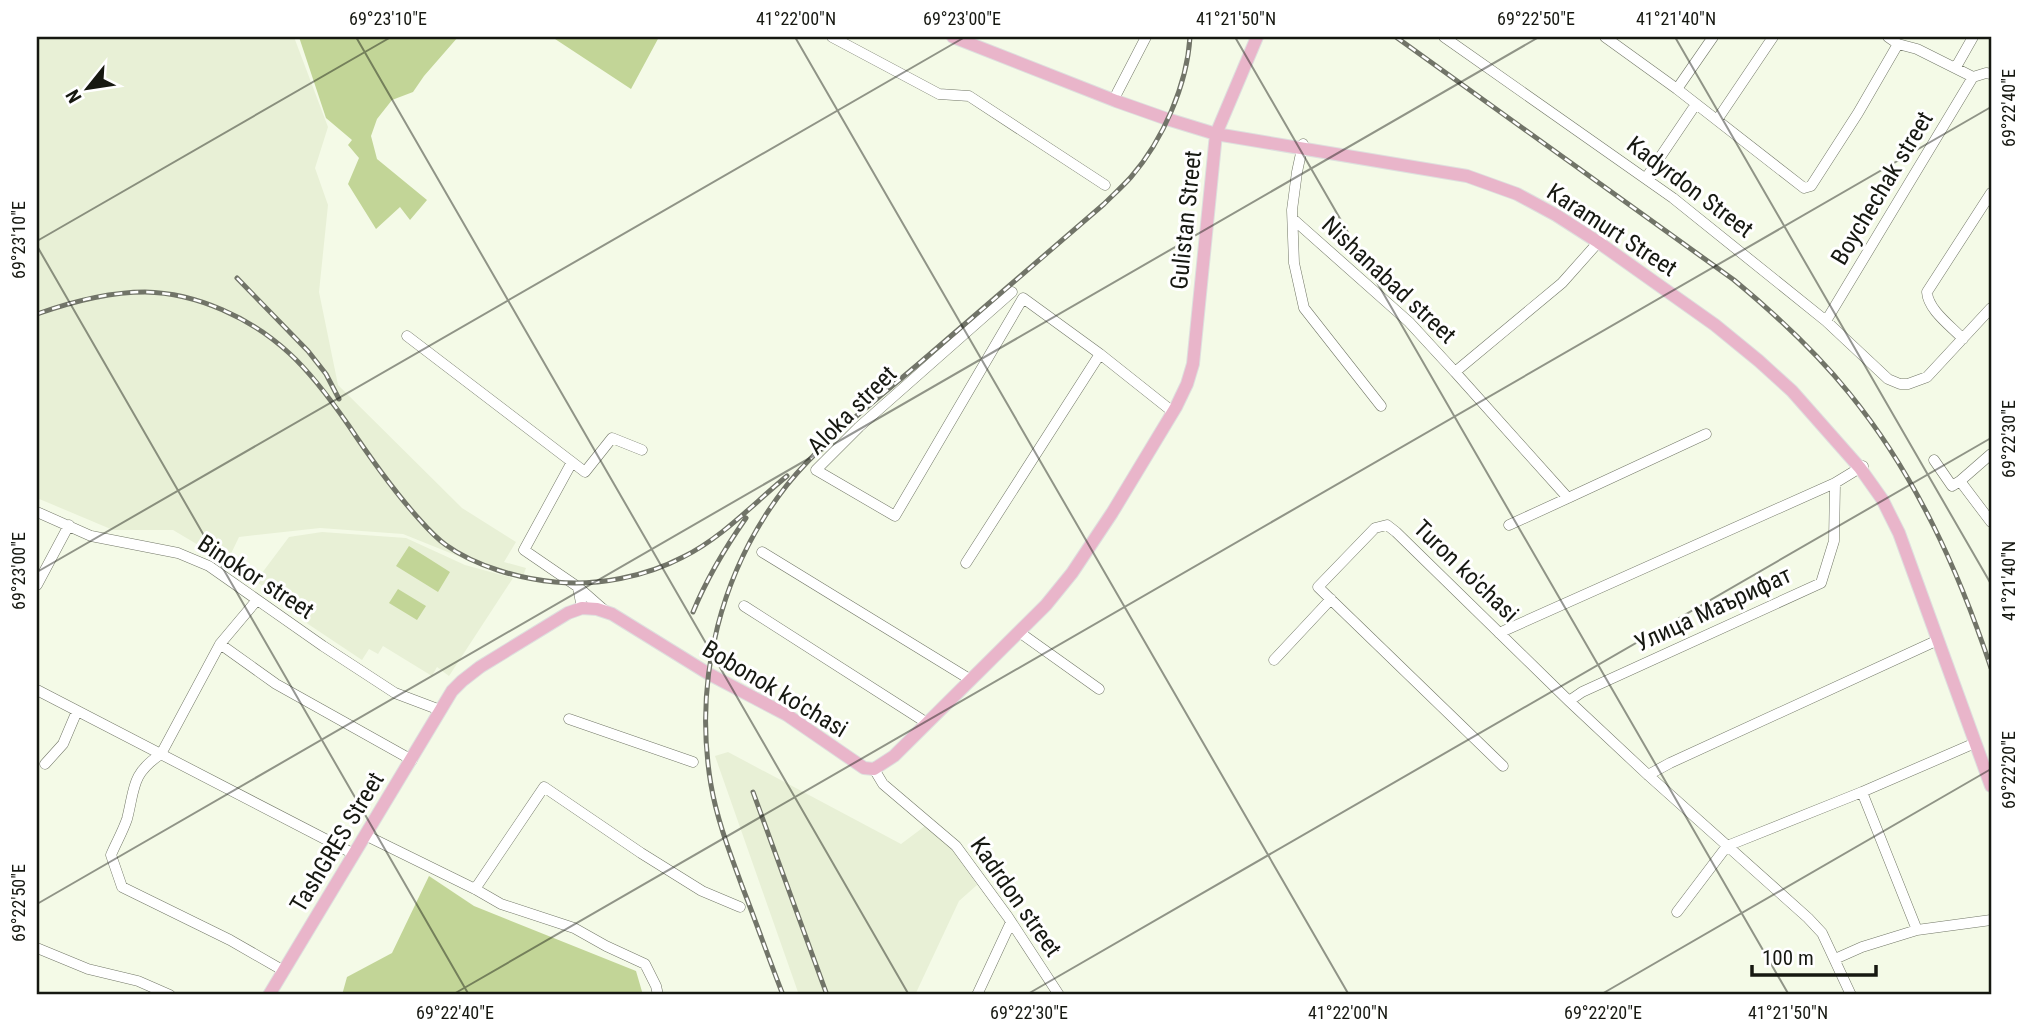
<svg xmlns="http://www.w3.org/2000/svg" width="2028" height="1032" font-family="'Roboto Condensed',sans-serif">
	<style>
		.built { fill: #e8f0d6 }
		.green { fill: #c2d597 }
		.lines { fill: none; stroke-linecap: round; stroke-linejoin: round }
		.minor-casing { stroke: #727767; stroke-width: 11 }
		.major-casing { stroke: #dedfde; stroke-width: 14 }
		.minor { stroke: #fff; stroke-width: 10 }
		.major { stroke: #e9b5ca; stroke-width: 12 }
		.rail-casing { stroke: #717468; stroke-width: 5 }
		.rail { stroke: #fff; stroke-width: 2.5; stroke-dasharray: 8; stroke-linecap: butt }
		.ticks { fill: none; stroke: #161811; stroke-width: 2; stroke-opacity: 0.45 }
		.labels { text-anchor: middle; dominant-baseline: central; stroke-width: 6; stroke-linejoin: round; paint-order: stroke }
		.street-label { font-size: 24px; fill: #161811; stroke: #fff }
		.neatline { fill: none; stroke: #161811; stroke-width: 2.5 }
		.ticks-label { font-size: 18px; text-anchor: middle; fill: #161811 }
	</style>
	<rect width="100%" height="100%" fill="#f4fae7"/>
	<path class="built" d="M37,37H294L328,127L315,168L328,205L319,292L338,385L462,508L516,542L504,562L526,568L523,576L485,567L403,534L320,528L239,537L227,562L173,530H113L37,498Z
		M322,532L406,538L465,565L513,578L449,676L437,667L432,676L383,646L378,654L369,649L362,660L308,624L256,581L289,537Z
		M728,752L901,844L925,826L953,849L977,885L959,901L915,995H799L715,756Z"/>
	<path class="green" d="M299,37H458L424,76L413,92L392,100L377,119L371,136L377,159L427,200L410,220L400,207L376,229L348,184L359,158L348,145L352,140L326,118Z
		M552,37H659L631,89Z
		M409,546L450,572L438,592L396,566Z
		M398,589L426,606L417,620L389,603Z
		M429,876L474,906L636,971L643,995H342L347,977L392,953Z"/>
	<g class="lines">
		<g class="minor-casing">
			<path id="minor" d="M832,37L939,94L969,96L1105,185
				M1444,37L1673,198L1826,321L1888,379L1900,384H1908L1927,377L1991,308
				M1605,37L1677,89L1804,188L1811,186L1858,113L1898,44
				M1888,37L1898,44L1917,49L1973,77L1986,73L1991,74
				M1956,67L1973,37
				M1677,89L1713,37
				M1117,93L1146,37
				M1717,120L1773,37
				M1303,144L1297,172L1292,210L1294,263L1304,308L1381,406
				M1646,178L1696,104
				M1293,219L1409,322L1455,372
				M1602,238L1562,283L1455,372L1568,498L1706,434
				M1012,292L859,427L816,470L895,516L1023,298L1100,354L1173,412
				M1826,321L1973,77
				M407,336L572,462L524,550L578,587L582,608
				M1963,339C1951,326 1928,310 1927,292L1991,193
				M1991,454L1960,481L1991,522
				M1934,460L1952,486L1960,481
				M572,462L585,472L612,438L642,450
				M37,512L91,536L178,553L209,566L323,646L395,693L440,710
				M1509,525L1568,498
				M762,552L971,680
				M966,563L1100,354
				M37,585L69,525
				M579,588L604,610
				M257,600L220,644L161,754C131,774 135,788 127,819C123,831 116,843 111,855L122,887L230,940L284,971
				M744,606L927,723
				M1019,632L1099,689
				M1499,633L1835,483L1863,466
				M220,644L276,684L412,760
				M1274,660L1331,599
				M37,690L354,854
				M1569,701L1582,692L1821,583L1834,541L1835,483
				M569,719L693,762
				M45,764L63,744L77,711
				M1503,766L1318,587L1375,528L1387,525L1396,532L1569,701L1648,775L1808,918L1822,933L1851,995
				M874,769L883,784L956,846L1008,917L1059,995
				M1648,775L1670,763L1938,640
				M1862,792L1917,930
				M365,835L475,889L501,904L574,928L606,946L645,964L656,986L658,995
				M475,889L544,787L641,853L702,891L740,907
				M1677,912L1727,846L1862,792L1975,743
				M37,948L88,969L138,981L170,995
				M1835,959L1862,947L1917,930L1991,920
				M977,995L1011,922"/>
		</g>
		<g class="major-casing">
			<path id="major" d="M953,37L1116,101L1167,119L1216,134L1467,176L1517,194L1556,215L1598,242L1715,325L1759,361L1792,391L1860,468L1882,499L1899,533L1991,786
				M269,995L452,691L462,681L480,667L568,613L582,608L597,609L612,614L709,674L787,715L864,768L874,769L894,756L1046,605L1072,573L1112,513L1176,407L1187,384L1193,364L1216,134L1257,37"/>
		</g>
		<use href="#minor" class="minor"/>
		<use href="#major" class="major"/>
		<g class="rail-casing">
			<path id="rail" d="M1396,37L1734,280C1775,314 1815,351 1849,393C1915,474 1958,569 1991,668
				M237,278L308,351L326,374L339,399
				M37,314C71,302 108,292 145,292C197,293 251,318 289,353C312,374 331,400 349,426C371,459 393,490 419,519C427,528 436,538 446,545C475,566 520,579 555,582C597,586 645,577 683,557C722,538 754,503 787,476
				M693,612C707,578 725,548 746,518
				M753,792L827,995
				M783,995C769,959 756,922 742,886C730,853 717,820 711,785C693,679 721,569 787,485C823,440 879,398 923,360C984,308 1044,256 1104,204C1113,195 1123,186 1131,177C1163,140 1187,85 1190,37"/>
		</g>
		<use href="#rail" class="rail"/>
	</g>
	<path class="ticks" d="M356,37L909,995M795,37L1349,995M1235,37L1789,995M1675,37L1991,584M37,241L391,37M37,246L469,995M37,572L965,37M37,904L1539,37M452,995L1991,107M1026,995L1991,438M1600,995L1991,769"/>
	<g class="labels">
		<g class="street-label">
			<text transform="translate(1690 187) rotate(37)">Kadyrdon Street</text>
			<text transform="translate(1882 188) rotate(-59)">Boychechak street</text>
			<text transform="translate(1186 220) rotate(-84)">Gulistan Street</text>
			<text transform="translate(1612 230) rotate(33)">Karamurt Street</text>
			<text transform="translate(1389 280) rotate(43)">Nishanabad street</text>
			<text transform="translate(852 410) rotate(-45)">Aloka street</text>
			<text transform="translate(1466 571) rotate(44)">Turon ko'chasi</text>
			<text transform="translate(256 577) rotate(33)">Binokor street</text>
			<text transform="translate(1713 609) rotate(-25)">Улица Маърифат</text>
			<text transform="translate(775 689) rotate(31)">Bobonok ko'chasi</text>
			<text transform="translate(337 842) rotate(-59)">TashGRES Street</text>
			<text transform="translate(1016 897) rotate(55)">Kadrdon street</text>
		</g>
	</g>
	<rect width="2028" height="1032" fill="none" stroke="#ffffff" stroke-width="77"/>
	<g transform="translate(88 88) rotate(240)" stroke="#ffffff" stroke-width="5" paint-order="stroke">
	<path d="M0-5L12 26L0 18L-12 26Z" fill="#161811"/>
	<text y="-10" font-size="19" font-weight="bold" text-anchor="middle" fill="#161811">N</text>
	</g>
	<path d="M1752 965v10h124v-10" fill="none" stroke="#161811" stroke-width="3.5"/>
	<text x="1762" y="965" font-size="21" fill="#161811" stroke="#ffffff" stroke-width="5" paint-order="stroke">100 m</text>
	<rect x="38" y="38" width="1952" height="955" class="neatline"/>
	<g class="ticks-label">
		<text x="388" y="25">69°23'10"E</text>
		<text x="796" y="25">41°22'00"N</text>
		<text x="962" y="25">69°23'00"E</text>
		<text x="1236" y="25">41°21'50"N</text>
		<text x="1536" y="25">69°22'50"E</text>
		<text x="1676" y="25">41°21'40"N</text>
		<text transform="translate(2009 108) rotate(-90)" y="6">69°22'40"E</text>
		<text transform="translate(19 240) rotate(-90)" y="6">69°23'10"E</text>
		<text transform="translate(2009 439) rotate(-90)" y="6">69°22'30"E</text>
		<text transform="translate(19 571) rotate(-90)" y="6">69°23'00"E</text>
		<text transform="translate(2009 581) rotate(-90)" y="6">41°21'40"N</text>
		<text transform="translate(2009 770) rotate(-90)" y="6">69°22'20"E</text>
		<text transform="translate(19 903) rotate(-90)" y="6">69°22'50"E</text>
		<text x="455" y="1019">69°22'40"E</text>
		<text x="1029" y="1019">69°22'30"E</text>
		<text x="1348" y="1019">41°22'00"N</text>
		<text x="1603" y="1019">69°22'20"E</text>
		<text x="1788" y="1019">41°21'50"N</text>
	</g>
</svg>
